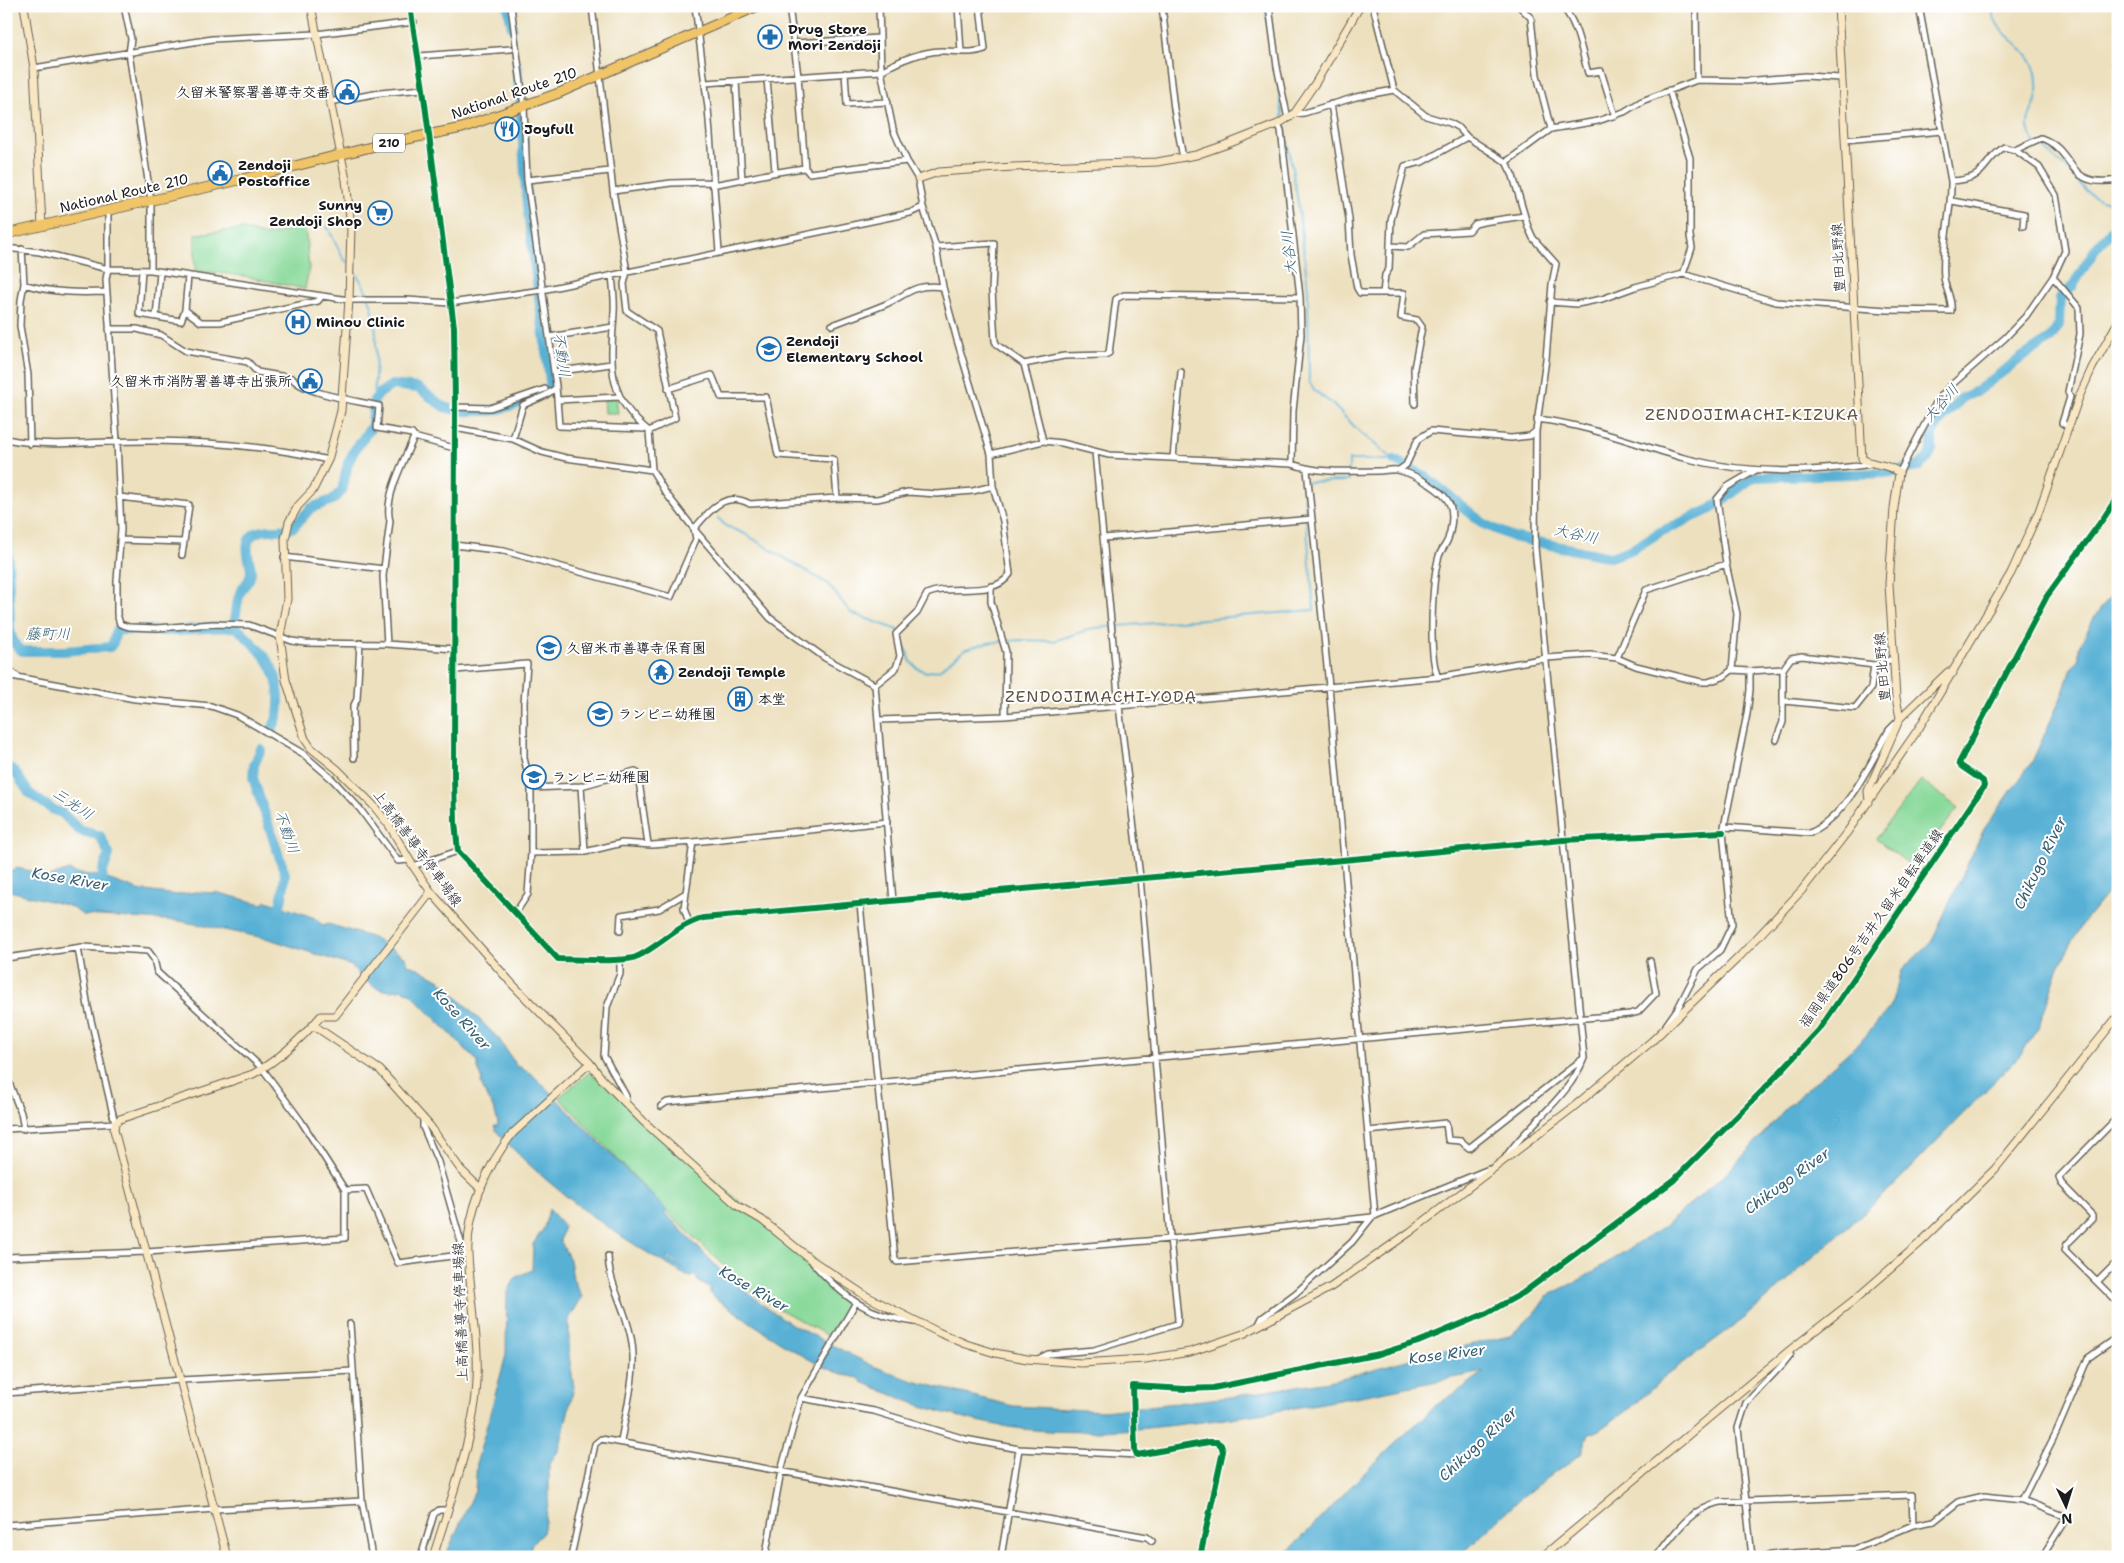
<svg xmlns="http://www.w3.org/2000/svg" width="2124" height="1563" font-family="'Shantell Sans','Klee One',sans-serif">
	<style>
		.green { fill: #88d99a; stroke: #527a5b }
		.water { fill: #58b1d5; stroke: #3a6678 }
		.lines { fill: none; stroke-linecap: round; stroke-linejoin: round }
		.stream { stroke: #58b1d5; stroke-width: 2 }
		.river { stroke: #58b1d5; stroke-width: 10 }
		.street-casing { stroke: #656155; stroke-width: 8 }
		.secondary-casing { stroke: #656155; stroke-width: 9 }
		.highway-casing { stroke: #656155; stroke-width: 11 }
		.street { stroke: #fff; stroke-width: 5 }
		.secondary { stroke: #f9e7c3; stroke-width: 7 }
		.highway { stroke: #f0c469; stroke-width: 9 }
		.cycleway-casing { stroke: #fff; stroke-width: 9 }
		.cycleway { stroke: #00873e; stroke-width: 6 }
		.labels { text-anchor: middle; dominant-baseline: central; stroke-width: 4; stroke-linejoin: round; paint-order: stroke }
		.shield { fill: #fff; stroke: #606060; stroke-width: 1 }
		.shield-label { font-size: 12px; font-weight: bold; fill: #1c1c1c }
		.poi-label { font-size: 14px; font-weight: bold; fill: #1c1c1c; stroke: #fff; text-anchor: start }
		.street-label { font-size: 14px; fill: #1c1c1c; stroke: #fff }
		.water-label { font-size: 15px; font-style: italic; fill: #375f6f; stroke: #fff }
		.quarter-label { font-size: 16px; letter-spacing: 1px; fill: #5f5241; stroke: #fff }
	</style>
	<rect width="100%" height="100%" fill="#fff"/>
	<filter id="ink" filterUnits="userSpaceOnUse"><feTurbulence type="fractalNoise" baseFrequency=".02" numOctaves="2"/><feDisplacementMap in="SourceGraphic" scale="10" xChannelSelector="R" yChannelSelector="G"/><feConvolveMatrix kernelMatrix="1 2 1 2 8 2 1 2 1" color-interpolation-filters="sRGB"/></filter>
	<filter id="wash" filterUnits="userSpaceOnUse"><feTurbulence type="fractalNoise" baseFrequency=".0096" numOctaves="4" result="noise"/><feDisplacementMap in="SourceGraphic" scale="20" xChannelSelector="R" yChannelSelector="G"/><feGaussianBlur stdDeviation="1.12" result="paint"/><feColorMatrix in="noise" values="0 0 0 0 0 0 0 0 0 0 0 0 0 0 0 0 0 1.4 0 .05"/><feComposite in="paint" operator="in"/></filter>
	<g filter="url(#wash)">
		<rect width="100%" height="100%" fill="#ede0be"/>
		<path class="green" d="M305,226L309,268L305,289L243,276L195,270V234L243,229L266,236Z
			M616,397L618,413H605L604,400Z
			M1921,780L1958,808L1913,867L1876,839Z
			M590,1072L807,1260L851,1303L830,1337L758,1297L671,1216L559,1097Z"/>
		<path class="water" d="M2118,575V880L2082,924L2059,967L2039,1026L2022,1053L1892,1187L1745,1318L1668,1374L1632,1407L1596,1432L1589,1433L1582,1453L1523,1496L1459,1557H1283L1362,1475L1435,1406L1460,1390L1484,1372C1379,1392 1274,1415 1167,1426C1109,1432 1045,1436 987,1423C958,1417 927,1409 900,1398C887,1393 875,1387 862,1382L859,1378C816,1372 756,1325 718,1300L710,1293V1288L699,1282L695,1276L703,1274L677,1255L666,1258L693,1274L692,1277L687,1276C618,1237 549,1190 496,1131L494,1126H498C497,1110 486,1097 481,1084L482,1078L478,1069V1062L411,994L402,989C381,996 363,981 352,966L269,939L180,921L83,915L69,906L6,890V871H13L16,868L43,873L46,878L69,870L75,873L99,876L138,890L177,895L195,892L219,893L262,904L267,901L315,918L323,926L328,924L374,938L406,958L408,965L418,968L440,980L499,1039L518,1068L520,1066L522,1069L532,1074L666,1210L665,1213L721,1271L766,1307L793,1325L873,1366L913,1381L1013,1406L1104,1411L1230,1397L1334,1380L1421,1356L1510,1336L1535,1313L1547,1296L1583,1278L1665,1226L1735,1165L1786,1108L1863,1039L1890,1007L1902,970L1931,942L1984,829L2032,762L2063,693L2071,668L2079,661V647L2094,618L2111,595L2110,591Z
			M549,1209L564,1226L560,1240L570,1260L573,1279L582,1297L569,1319V1356L574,1387L559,1450L549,1464V1498L543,1533L532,1543L528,1557H447L448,1550L475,1491L477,1461L506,1355L507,1293L516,1277L532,1270L533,1244L544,1228Z"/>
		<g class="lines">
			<path class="stream" d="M1265,6L1283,118
				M1992,6C1991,34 2029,44 2036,73C2037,80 2038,92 2036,100C2034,108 2027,117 2028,126C2028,132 2032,138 2035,144H2042L2054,158L2067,168L2085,190L2100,200L2118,203
				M1284,122L1298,202L1308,289L1309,381L1315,391L1331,403L1361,433L1394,460
				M327,226L343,258L348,263
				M352,269C385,307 375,353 374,400
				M718,518L726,526L745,534L828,584L851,613L898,630L911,662L917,668L926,672L939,670L966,649L987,643L1019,640L1054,641L1094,628L1314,610L1303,482L1349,481V460H1394"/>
			<path class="river" d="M508,6L512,27
				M517,67L520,101
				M1394,460L1426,477L1484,524L1513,537L1610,557L1633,549L1660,532L1711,509L1754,477L1885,473L1918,467L1928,458L1932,449V434L1940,421L1962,398L1977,391L2021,358L2050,339L2059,325L2060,298L2072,287L2096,248L2118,223
				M6,483L10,629C11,640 15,645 22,651H64L110,647L113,643L116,631L119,630L176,631L204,628L236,627
				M235,619C237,610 237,596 242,589C247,582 250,581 251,572C251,560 240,541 256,533C267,527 282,533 294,527L311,508L332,500L342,491L348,463L354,451L372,426L374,400L380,393L392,385L418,388L444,407L459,411H492L524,402L551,388L527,205L521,111
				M236,627C259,650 277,661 279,697C279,709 279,716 273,727
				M261,749L254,765L253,778L285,874L283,893L277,918
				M6,766L15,772L29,793L53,810L62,813L79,830L100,836L109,854L103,871L101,890
				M664,1248L711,1282"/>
		</g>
	</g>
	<g filter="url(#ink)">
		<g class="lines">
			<g class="street-casing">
				<path id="street" d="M124,6L131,39L129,53L151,201V270
					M410,6L423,89L454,327L455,407L454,775L455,822L458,851L558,959C577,959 620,963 636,957C659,947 677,925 703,918L1563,840L1723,832
					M511,6L524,107L527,180L556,386L559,426L646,429
					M592,6L613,191L627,272L624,284L627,311L657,331L675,418L649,431
					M695,6L708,108L719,252
					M958,6L961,52
					M1162,6L1174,109L1183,158
					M1269,6L1277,67L1288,119
					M1373,6L1394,90L1426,116L1450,123L1459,128L1467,137L1506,162L1513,176L1528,227L1533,238L1556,264L1552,284L1546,359L1536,431L1535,547L1584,1058C1569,1098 1528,1123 1505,1158
					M1519,6L1531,18L1537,75L1551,129
					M1562,6C1578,24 1581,50 1588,73L1601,71L1615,116
					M1696,6L1697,80
					M794,43L879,38
					M419,56L511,49
					M2116,64L2118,63
					M34,68L212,39L316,34L414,22
					M845,73L847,104L888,102
					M767,79L775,171
					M736,82L742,180
					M705,83L881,71C900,60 919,52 941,51C956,50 970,55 985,49L980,6
					M1669,90L1690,158V236L1692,248L1683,274
					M329,102L380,93L423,89
					M1331,104L1349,219L1351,255L1357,288L1360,293H1404L1401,317L1417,320L1422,327L1414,368L1415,404
					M1294,114L1304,113L1356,97L1394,90
					M1278,124L1281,130L1300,297L1301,335L1293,411L1292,464
					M1845,140L1942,131
					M2015,150L2041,138C2078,151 2063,189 2118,180
					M1506,162L1551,129L1598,121L1624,112L1642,101L1697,80L1745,81L1805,76L1841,78
					M805,168L809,173L907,161
					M527,180L610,171
					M712,185C744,180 774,171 805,168L798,76L789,6
					M613,191L671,183L712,182
					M1952,201L2024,214L2023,226
					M108,211V269L106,279L117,442L121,529L117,581V614L120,624L129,627L157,628L213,624L249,625L292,641L306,643L387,644L455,649
					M1390,246L1408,247L1424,234L1469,231L1475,224L1483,222L1524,216
					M936,247L994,243L992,291L995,341L997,345L1024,364L1043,441
					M6,248L40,252L108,269L151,270L349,300H407L450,303L542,290L910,213L923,207
					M22,249L24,284L21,300L20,326L28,375L30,444
					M142,270L139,314L181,321L185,310L188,276
					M612,275C613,287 615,301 614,313C611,363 605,396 649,431L652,470L665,492L694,529L770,618L825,658L875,685
					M2053,277L2079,308L2080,334L2068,392L2070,397L2062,423L2069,427
					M24,284C51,293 79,293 106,292
					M1383,293L1385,275L1389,269L1391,220L1405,166L1422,162L1467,137
					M1550,302L1577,304L1602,299L1635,287L1683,274L1776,302L1887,310L1951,311C1953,300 1945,288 1944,277C1941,246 1952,213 1951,181L1919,6
					M185,310L201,322H220L318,301L322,296
					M156,317L160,272
					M832,325C850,318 867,312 884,305C909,294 913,283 943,287
					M109,329H137L161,335L186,351L248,362L257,372L292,378C304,394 358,401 379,406L377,428L412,434L414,437
					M549,337L613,327
					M1024,364L1064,356L1105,355L1109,353L1116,299L1124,295L1300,297
					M554,372L611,364
					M668,389L712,375L721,397H766L778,455L832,459L834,460L837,498
					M557,400L619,397
					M455,407L490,408L545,389
					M1537,419C1588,425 1635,444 1684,458C1730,470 1777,473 1824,469C1840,468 1855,467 1870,464
					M455,428L513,439L542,452L566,458L652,470
					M6,439C55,449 104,440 154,441C212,442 271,446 328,460
					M513,439L523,405L546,395L556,388
					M991,454L1043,441L1062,443L1109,455L1292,464C1320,474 1350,471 1379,471C1386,471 1395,468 1401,471C1416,475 1445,491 1450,505C1454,514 1451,530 1448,539C1446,545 1441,550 1439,556C1432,580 1428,655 1438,677
					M1173,458L1181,372
					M1307,470L1329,686L1375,1216
					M1399,470L1406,465L1418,439L1431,431L1511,438L1530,436L1536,431
					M1899,473L1937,401L1948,388L2005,338L2026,316L2053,277L2065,251L2056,195L2039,167L2015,150L2004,147C1979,165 1988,179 1951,181
					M119,497L189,505L184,542L120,540
					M1104,538L1312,519
					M454,545L504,551L671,597L696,539L694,529C709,511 725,490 750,504L837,498L877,499L908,492L937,494L973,491L993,486
					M182,555L184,542
					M284,557L384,569
					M991,586V602L1006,652L1005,716
					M387,644L383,576L390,521C383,499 405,458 414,437L454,448
					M1617,658L1646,590L1726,564
					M6,667L17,676
					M456,670L527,664L524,703V758L531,788V853L528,894L516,912
					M1732,670L1737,614L1726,564L1717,499L1727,487L1756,470
					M6,675L135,699L211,706L237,715L302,753L333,780L360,809L398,861L409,860
					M875,685L896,668L900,656L896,634L917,613L927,594C950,583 994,599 1010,574L1003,521L993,486L991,454L957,340L943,287L936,247L923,207L918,179L907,161L893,129L881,71L879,6
					M875,685L893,901
					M1784,701L1855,708L1871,688L1874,665
					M879,720L1005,716L1119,706L1438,677L1546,658L1590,655L1617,658L1636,666L1701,682H1708L1723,677L1732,670L1750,671L1783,669L1791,658L1802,656L1874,665L1893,659
					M1776,740L1783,722V669
					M354,758L353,707L357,699L360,643
					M581,786L585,852
					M531,788L581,786L635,771L638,774L648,844
					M1725,827L1810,833C1847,816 1870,764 1889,730L1897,722
					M531,853L585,852L622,843L652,845L693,842L887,822
					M413,866L458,851
					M686,893L684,908L689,923
					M860,904L895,1259L897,1262L1193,1237L1372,1217L1489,1169
					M620,931L621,915L659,909L686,893L693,842
					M6,958L82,947L148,951L154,959L157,972L262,1068L301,1121L345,1190V1238L147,1252L6,1257
					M620,959V974L607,1007L604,1056L626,1096L625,1102
					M1666,1025L1678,1008L1698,969L1720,950L1732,925L1723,832L1747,714L1750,690V671
					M6,1075L21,1113L24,1129
					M661,1106L667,1102L1630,1014L1638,1012L1656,993L1650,961
					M2118,1117L2059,1177L2061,1183L2092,1215V1219L2067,1244L2065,1250L2118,1303
					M423,1118V1127L438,1162L463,1249L468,1254
					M6,1129L115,1123L88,1007L78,948
					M1368,1131L1446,1123L1448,1140L1461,1141L1469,1148L1584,1058
					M345,1190L366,1189L398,1263L468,1254
					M608,1256C609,1283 624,1306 630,1333C639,1368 626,1407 621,1442
					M813,1263C844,1298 868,1316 915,1322
					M2097,1282L2118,1261
					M350,1324L362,1501L372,1557
					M1258,1326L1262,1318L1296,1293L1352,1242L1372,1217
					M1038,1359L1048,1354L1094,1350L1177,1324L1178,1319L1170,1238L1140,877L1119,706L1095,452
					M6,1393L181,1380L353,1371
					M801,1398L874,1411L965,1439L1019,1449L1137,1455
					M2022,1500L2056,1433L2088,1358L2118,1337
					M6,1525L215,1509L362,1501
					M421,1557L434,1514L439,1510H448
					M571,1557L595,1444L601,1439L1147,1537L1152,1541
					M770,1557L766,1553L781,1471L801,1398L855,1304
					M1001,1557L1019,1449
					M1656,1557C1673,1535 1691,1507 1721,1502L1912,1495L1913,1525
					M1752,1557L1738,1428L1746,1403L1782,1365L1790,1355V1350
					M1762,1557L1777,1554L1855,1549L1913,1525L1934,1521L1958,1502L1984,1496L2022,1500L2067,1517L2042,1557"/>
			</g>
			<g class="secondary-casing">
				<path id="secondary" d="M24,6L34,68L42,226
					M311,6L346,180L351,227L349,300L341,411L328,460L313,490L298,506L289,522L285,539L287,599L280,636L286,680L305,739L311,748L337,769L373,805L389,825L413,866L431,892L513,985L590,1063L602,1079L644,1122L738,1206L762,1220L810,1259L866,1296L940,1333L966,1344L995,1353L1027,1359L1081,1363L1145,1359L1190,1352L1243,1334L1331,1287L1410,1232L1571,1109L1652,1041L1678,1016L1740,956L1802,890L1848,831L1919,728L2011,573L2039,511L2079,397L2092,368L2118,322
					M1838,6L1862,459C1874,466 1888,463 1899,473L1894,508L1889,584L1896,698L1900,718L1868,791L1869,802
					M918,179L939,172L1013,167L1157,162L1196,155L1225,145L1278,124L1294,114L1316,82L1360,6
					M1900,718L1948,672L1953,673
					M313,1025L380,1070L430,1126L461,1170L481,1189
					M227,1557L114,1130L115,1123L120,1119L253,1074C278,1060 302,1038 321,1016H335L431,892
					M433,1557C449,1506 467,1455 475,1403C482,1353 471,1304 468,1255C466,1213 487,1165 513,1133L590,1063
					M1542,1557L1790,1350L1858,1297L1921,1242L1995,1169L2118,1016"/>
			</g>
			<g class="highway-casing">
				<path id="highway" d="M6,234L239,180L387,143L462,128L559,93L758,6"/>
			</g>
			<use href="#street" class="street"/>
			<use href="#secondary" class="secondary"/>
			<use href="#highway" class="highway"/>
			<g class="cycleway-casing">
				<path id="cycleway" d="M410,6L423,89L454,327L455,407L454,775L455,822L458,851L558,959C577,959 620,963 636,957C659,947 677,925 703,918L1563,840L1723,832
					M1200,1557L1223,1451L1221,1445L1217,1442H1209L1137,1455L1135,1450L1133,1386L1186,1389L1213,1388L1379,1354L1418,1342L1487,1313L1523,1293L1674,1180L1765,1088L1819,1030L1984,786L1983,781L1961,766L1959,763L2047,596L2105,516L2118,496"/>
			</g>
			<use href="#cycleway" class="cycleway"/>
		</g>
	</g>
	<defs>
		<g id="pharmacy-ring" transform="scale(1.25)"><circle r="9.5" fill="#fff" stroke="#1f6fb2" stroke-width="1.5"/><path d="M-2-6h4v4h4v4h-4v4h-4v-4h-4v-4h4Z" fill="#1f6fb2"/></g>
		<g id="civic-ring" transform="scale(1.25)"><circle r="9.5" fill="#fff" stroke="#1f6fb2" stroke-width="1.5"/><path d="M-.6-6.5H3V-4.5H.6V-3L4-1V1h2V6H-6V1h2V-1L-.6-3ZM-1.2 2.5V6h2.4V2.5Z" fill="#1f6fb2"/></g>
		<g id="restaurant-ring" transform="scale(1.25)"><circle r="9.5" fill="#fff" stroke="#1f6fb2" stroke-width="1.5"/><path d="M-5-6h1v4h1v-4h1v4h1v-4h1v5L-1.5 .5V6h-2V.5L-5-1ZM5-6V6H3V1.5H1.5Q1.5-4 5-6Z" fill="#1f6fb2"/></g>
		<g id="supermarket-ring" transform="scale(1.25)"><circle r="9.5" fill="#fff" stroke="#1f6fb2" stroke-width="1.5"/><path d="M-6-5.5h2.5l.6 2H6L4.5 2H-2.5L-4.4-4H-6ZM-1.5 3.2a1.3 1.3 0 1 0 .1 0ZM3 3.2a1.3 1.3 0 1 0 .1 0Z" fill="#1f6fb2"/></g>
		<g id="hospital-ring" transform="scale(1.25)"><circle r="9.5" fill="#fff" stroke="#1f6fb2" stroke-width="1.5"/><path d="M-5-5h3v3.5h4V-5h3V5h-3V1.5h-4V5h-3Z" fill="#1f6fb2"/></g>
		<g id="school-ring" transform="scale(1.25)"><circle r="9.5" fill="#fff" stroke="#1f6fb2" stroke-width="1.5"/><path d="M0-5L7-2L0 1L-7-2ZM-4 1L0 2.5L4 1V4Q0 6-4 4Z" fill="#1f6fb2"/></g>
		<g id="temple-ring" transform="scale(1.25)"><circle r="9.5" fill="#fff" stroke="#1f6fb2" stroke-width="1.5"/><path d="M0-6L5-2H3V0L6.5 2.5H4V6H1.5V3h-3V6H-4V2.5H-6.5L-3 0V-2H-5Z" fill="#1f6fb2"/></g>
		<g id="building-ring" transform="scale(1.25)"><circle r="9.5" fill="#fff" stroke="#1f6fb2" stroke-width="1.5"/><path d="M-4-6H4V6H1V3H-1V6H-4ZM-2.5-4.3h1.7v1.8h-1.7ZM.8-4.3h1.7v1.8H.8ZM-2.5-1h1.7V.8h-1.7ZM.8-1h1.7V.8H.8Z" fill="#1f6fb2"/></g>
	</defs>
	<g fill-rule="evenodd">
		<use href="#pharmacy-ring" x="770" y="37"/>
		<use href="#civic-ring" x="347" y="92"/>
		<use href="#restaurant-ring" x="507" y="129"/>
		<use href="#civic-ring" x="220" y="173"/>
		<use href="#supermarket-ring" x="380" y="213"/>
		<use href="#hospital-ring" x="298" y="322"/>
		<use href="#school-ring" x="769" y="349"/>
		<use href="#civic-ring" x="310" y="381"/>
		<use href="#school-ring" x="549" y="648"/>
		<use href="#temple-ring" x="661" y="672"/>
		<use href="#building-ring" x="740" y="699"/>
		<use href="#school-ring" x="600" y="714"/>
		<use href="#school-ring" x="534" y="777"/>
	</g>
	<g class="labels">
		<rect class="shield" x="373" y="133.5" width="32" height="19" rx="4"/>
		<g class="shield-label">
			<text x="389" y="143">210</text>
		</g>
		<g class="poi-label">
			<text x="788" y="29">Drug Store<tspan x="788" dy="16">Mori Zendoji</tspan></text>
			<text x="330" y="92" text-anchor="end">久留米警察署善導寺交番</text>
			<text x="524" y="129">Joyfull</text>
			<text x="238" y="165">Zendoji<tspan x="238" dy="16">Postoffice</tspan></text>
			<text x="362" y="205" text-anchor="end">Sunny<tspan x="362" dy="16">Zendoji Shop</tspan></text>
			<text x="316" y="322">Minou Clinic</text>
			<text x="786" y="341">Zendoji<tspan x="786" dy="16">Elementary School</tspan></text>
			<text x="292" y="381" text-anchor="end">久留米市消防署善導寺出張所</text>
			<text x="566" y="648">久留米市善導寺保育園</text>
			<text x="678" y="672">Zendoji Temple</text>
			<text x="758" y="699">本堂</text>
			<text x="618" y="714">ランピニ幼稚園</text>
			<text x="552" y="777">ランビニ幼稚園</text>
		</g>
		<g class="street-label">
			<text transform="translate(514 93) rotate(-19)">National Route 210</text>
			<text transform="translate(124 193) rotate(-13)">National Route 210</text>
			<text transform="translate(1838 258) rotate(-93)">豊田北野線</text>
			<text transform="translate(1882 667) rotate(-95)">豊田北野線</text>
			<text transform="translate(418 848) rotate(54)">上高橋善導寺停車場線</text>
			<text transform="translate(1871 928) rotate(-55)">福岡県道806号吉井久留米自転車道線</text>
			<text transform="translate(460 1312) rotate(-92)">上高橋善導寺停車場線</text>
		</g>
		<g class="water-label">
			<text transform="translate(1289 253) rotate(-96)">大谷川</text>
			<text transform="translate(562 355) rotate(82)">不動川</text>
			<text transform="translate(1941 403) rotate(-48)">大谷川</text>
			<text transform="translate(1576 534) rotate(12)">大谷川</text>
			<text x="48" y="634">藤町川</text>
			<text transform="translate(73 804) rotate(34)">三光川</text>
			<text transform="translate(287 832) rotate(71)">不動川</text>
			<text transform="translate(2040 863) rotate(-64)">Chikugo River</text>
			<text transform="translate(70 879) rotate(10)">Kose River</text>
			<text transform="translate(462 1019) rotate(48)">Kose River</text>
			<text transform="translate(1787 1181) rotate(-36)">Chikugo River</text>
			<text transform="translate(754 1289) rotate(30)">Kose River</text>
			<text transform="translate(1447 1354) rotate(-7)">Kose River</text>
			<text transform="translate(1478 1444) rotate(-43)">Chikugo River</text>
		</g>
		<g class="quarter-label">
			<text x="1752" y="414">ZENDOJIMACHI-KIZUKA</text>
			<text x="1101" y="696">ZENDOJIMACHI-YODA</text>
		</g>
	</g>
	<rect width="2124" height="1563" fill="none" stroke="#fff" stroke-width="25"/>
	<g transform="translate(2066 1506) rotate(176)" stroke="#ffffff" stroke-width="4" paint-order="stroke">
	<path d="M0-4L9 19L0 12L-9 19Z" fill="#1c1c1c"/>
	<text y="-8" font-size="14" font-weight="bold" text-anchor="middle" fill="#1c1c1c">N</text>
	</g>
</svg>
